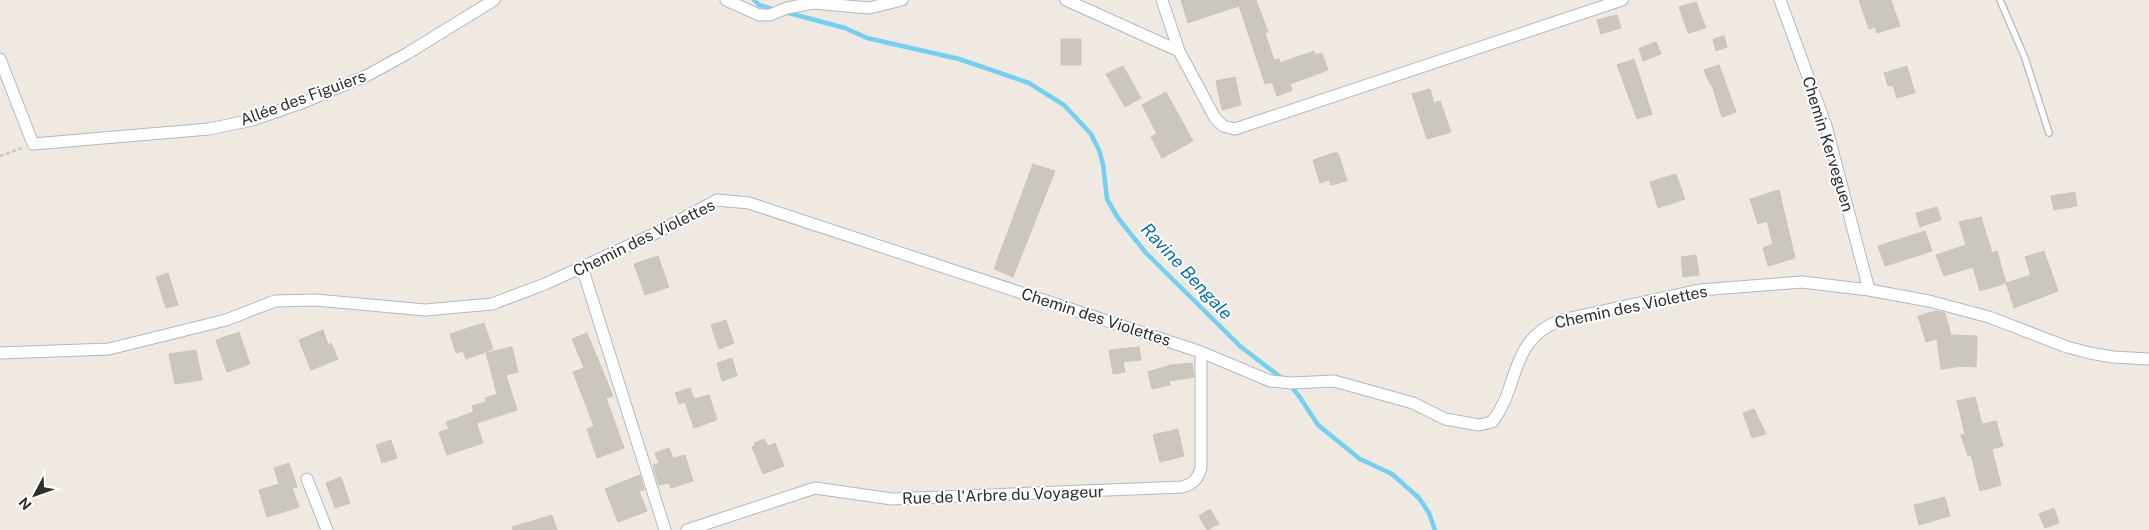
<svg xmlns="http://www.w3.org/2000/svg" width="2149" height="530" font-family="'Public Sans',sans-serif">
	<style>
		.lines { fill: none; stroke-linecap: round; stroke-linejoin: round }
		.stream { stroke: #75cff0; stroke-width: 4.5 }
		.building { fill: #cbc7bf; stroke: #cbc5ba }
		.service-casing { stroke: #b4b7c1; stroke-width: 8 }
		.minor-casing { stroke: #b4b7c1; stroke-width: 13 }
		.path { stroke: #c9c9c9; stroke-width: 2.5; stroke-dasharray: 4 2.5; stroke-linecap: butt }
		.service { stroke: #fff; stroke-width: 5.5 }
		.minor { stroke: #fff; stroke-width: 11 }
		.labels { text-anchor: middle; dominant-baseline: central; stroke-width: 4; stroke-linejoin: round; paint-order: stroke }
		.street-label { font-size: 16px; fill: #2e2e2e; stroke: #fff }
		.water-label { font-size: 18px; font-style: italic; fill: #0d6fa3; stroke: #fff }
	</style>
	<rect width="100%" height="100%" fill="#efe9e1"/>
	<g class="lines">
		<path class="stream" d="M754,0L759,5L775,10
			M785,12L845,28L867,38L959,59L1029,83L1064,105L1091,134L1099,150L1103,164L1107,199L1118,218L1146,253L1241,347L1283,379
			M1289,384L1299,396L1318,425L1360,459L1392,474L1419,498L1429,513L1435,530"/>
	</g>
	<path class="building" d="M1181,0H1256L1268,32L1265,33L1274,60L1279,59L1280,63L1314,51L1315,55L1322,53L1328,70L1290,84L1292,90L1277,96L1272,82L1265,84L1239,6L1188,23Z
		M1859,0H1891L1900,26L1877,33L1875,27L1869,29Z
		M1696,2L1706,28L1688,33L1679,7Z
		M1617,15L1621,28L1601,34L1597,20Z
		M1724,36L1727,47L1716,51L1713,39Z
		M1061,39H1081V65H1061Z
		M1656,42L1661,54L1643,61L1639,48Z
		M1634,59L1652,114L1637,119L1617,65Z
		M1719,65L1736,112L1722,117L1712,85L1711,86L1704,70Z
		M1123,66L1141,98L1125,107L1106,74Z
		M1907,66L1915,93L1897,98L1893,85L1888,86L1884,73Z
		M1235,77L1241,105L1222,110L1216,81Z
		M1430,89L1434,103L1440,101L1451,132L1427,139L1412,94Z
		M1166,92L1193,141L1162,158L1151,137L1157,134L1142,105Z
		M1333,153H1338L1347,181L1331,185L1329,180L1320,183L1313,160Z
		M1033,164L1055,171L1013,277L994,269Z
		M1676,174L1685,199L1658,208L1650,182Z
		M1779,190L1795,258L1768,266L1763,248L1773,244L1767,221L1758,224L1750,199Z
		M2075,192L2077,206L2054,210L2051,196Z
		M1937,207L1941,220L1920,227L1916,213Z
		M1981,217L1992,253L1997,251L2006,283L1980,291L1973,267L1944,276L1936,255L1966,245L1959,222Z
		M1925,231L1932,251L1885,266L1878,246Z
		M2044,251L2058,291L2014,308L2006,283L2031,275L2025,257Z
		M1696,255L1699,275L1683,277L1681,257Z
		M658,256L669,287L645,295L634,264Z
		M168,273L178,305L166,308L156,277Z
		M1936,311L1945,313L1951,335L1977,336L1976,367L1963,366L1941,369L1937,339L1926,342L1918,316Z
		M726,320L734,343L719,349L711,325Z
		M484,323L493,349L466,359L463,351L456,353L450,334Z
		M323,330L328,345L331,343L338,359L311,370L299,340Z
		M239,332L250,364L227,372L216,340Z
		M587,333L613,396L606,398L624,448L597,458L587,429L594,426L573,372L584,368L572,339Z
		M512,347L518,372L506,375L517,410L477,423L472,406L486,402L485,398L497,394L486,353Z
		M1139,347L1141,360L1123,362L1125,372L1113,374L1109,350Z
		M196,350L202,380L175,384L169,354Z
		M732,358L737,376L722,381L717,363Z
		M1192,363L1194,377L1169,381L1170,385L1152,389L1148,372L1171,365Z
		M690,388L694,399L709,395L717,420L694,428L685,402L679,404L675,393Z
		M1975,397L1982,424L1996,421L2003,446L1992,449L2001,485L1980,491L1971,455L1968,456L1961,435L1965,434L1957,401Z
		M1754,409L1766,434L1752,438L1743,413Z
		M473,412L483,443L447,455L439,432L449,429L446,422Z
		M1178,429L1184,456L1160,462L1153,435Z
		M764,439L768,446L775,443L784,466L763,474L752,447L755,446L754,443Z
		M391,440L397,458L382,463L376,445Z
		M669,448L673,458L685,455L693,481L671,488L669,483L659,485L654,469L653,465L659,463L655,453Z
		M289,463L297,487L292,488L299,507L267,517L259,490L279,484L274,468Z
		M640,475L644,490L639,491L647,511L618,522L605,489Z
		M341,477L350,503L335,508L326,483Z
		M1945,497L1950,516L1919,525L1914,505Z
		M2054,508L2059,523L2045,528L2039,514Z
		M1210,509L1219,524L1207,530L1199,516Z
		M552,515L557,530H513L512,527Z"/>
	<g class="lines">
		<g class="service-casing">
			<path id="service" d="M2000,0L2025,58L2049,133"/>
		</g>
		<g class="minor-casing">
			<path id="minor" d="M726,0L759,15H770L787,8L813,3L869,8L902,0
				M1066,0L1179,51
				M1162,0L1179,51L1215,118L1223,126L1235,129L1622,0
				M1780,0L1826,126L1869,290
				M0,59L33,144L209,129L252,120L304,102L368,75L408,53L494,0
				M582,267L665,530
				M0,353L109,349L226,320L275,301L316,300L425,310L492,304L545,284L656,233L717,200L749,203L1201,352L1270,381L1292,383L1334,381L1413,403L1445,419L1479,425L1492,422C1521,385 1508,340 1561,320L1699,290L1802,282L1869,290L1929,301L1989,317L2067,347L2090,353L2113,357L2149,359
				M307,479L327,530
				M687,530L815,488L892,499L1182,487C1193,484 1198,479 1201,468V352"/>
		</g>
		<path class="path" d="M0,156L22,148"/>
		<use href="#service" class="service"/>
		<use href="#minor" class="minor"/>
	</g>
	<g class="labels">
		<g class="street-label">
			<text transform="translate(303 98) rotate(-20)">Allée des Figuiers</text>
			<text transform="translate(1828 144) rotate(73)">Chemin Kerveguen</text>
			<text transform="translate(644 238) rotate(-26)">Chemin des Violettes</text>
			<text transform="translate(1631 307) rotate(-12)">Chemin des Violettes</text>
			<text transform="translate(1096 317) rotate(18)">Chemin des Violettes</text>
			<text transform="translate(1003 495) rotate(-2)">Rue de l'Arbre du Voyageur</text>
		</g>
		<g class="water-label">
			<text transform="translate(1187 271) rotate(47)">Ravine Bengale</text>
		</g>
	</g>
	<g transform="translate(35 495) rotate(229)" stroke="#ffffff" stroke-width="4" paint-order="stroke">
	<path d="M0-4L9 19L0 12L-9 19Z" fill="#2e2e2e"/>
	<text y="-8" font-size="14" font-weight="bold" text-anchor="middle" fill="#2e2e2e">N</text>
	</g>
</svg>
